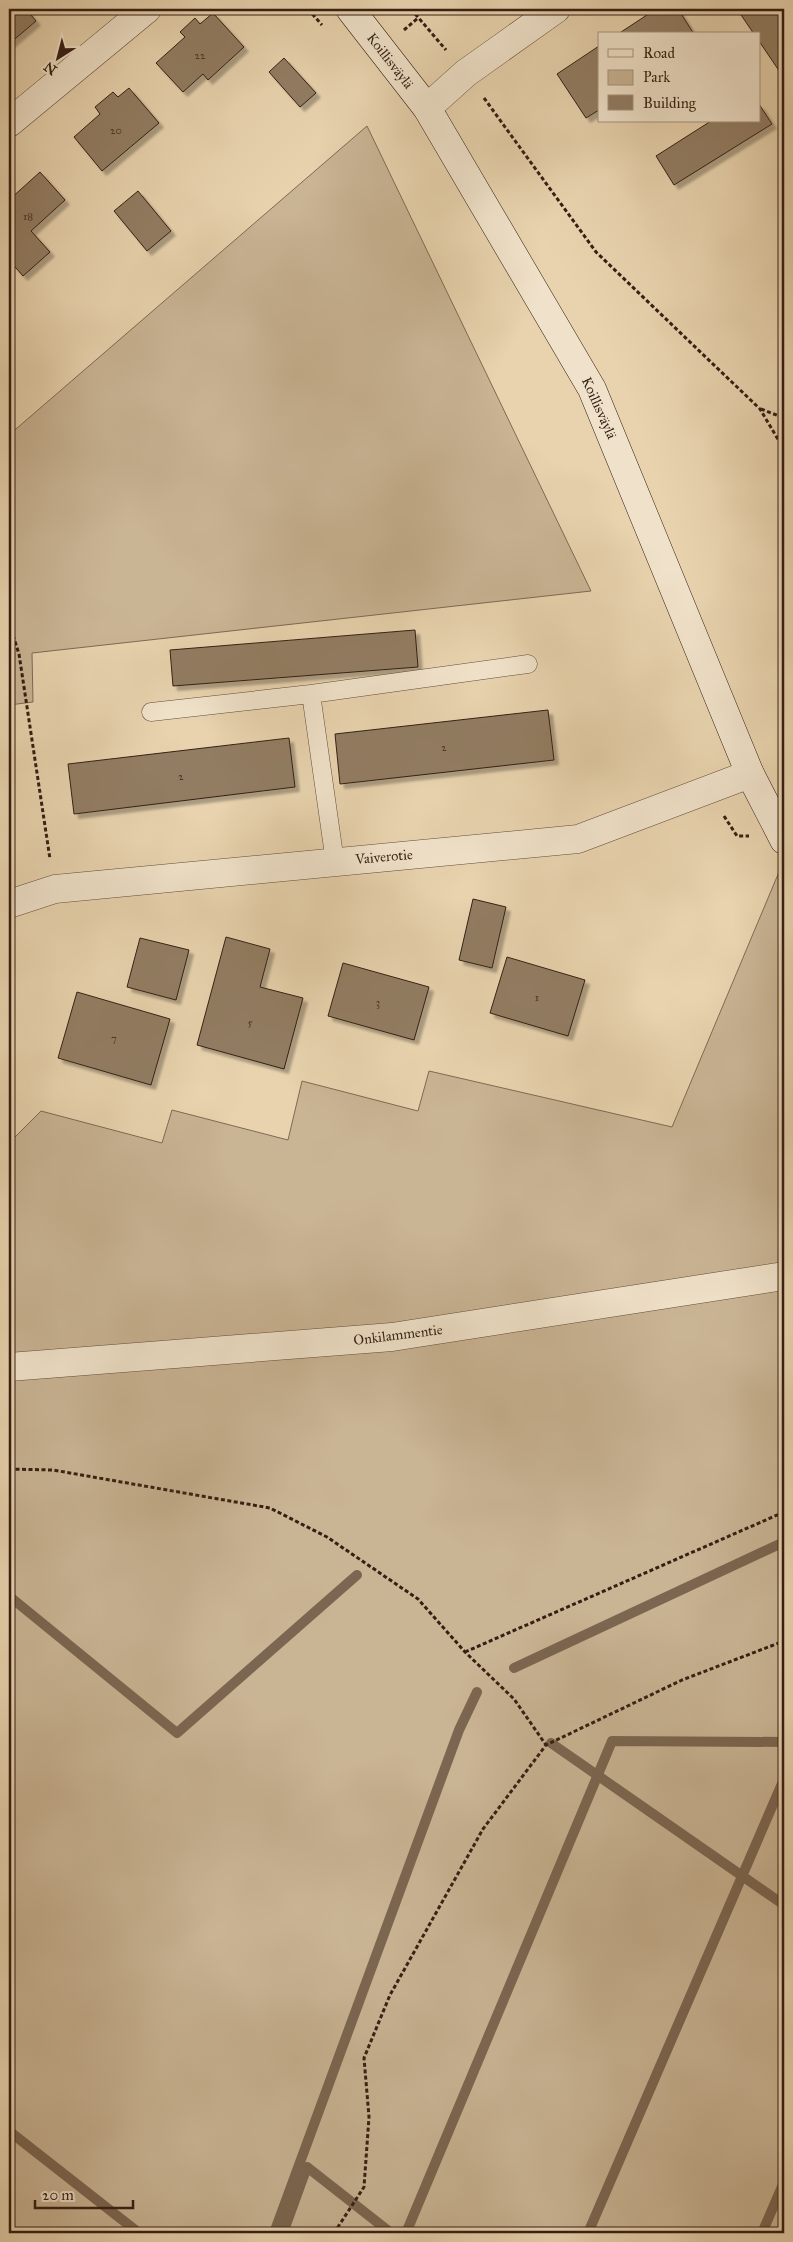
<svg xmlns="http://www.w3.org/2000/svg" width="793" height="2242" font-family="'IM FELL Great Primer',serif">
	<style>
		.green { fill: #c9b494; stroke: #7e6a54 }
		.lines { fill: none; stroke-linecap: round; stroke-linejoin: round }
		.stream { stroke: #7b6651; stroke-width: 10 }
		.building { fill: #927d64; stroke: #341f14; filter: url(#shadow) }
		.lane-casing { stroke: #614c3a; stroke-width: 19 }
		.street-casing { stroke: #614c3a; stroke-width: 29 }
		.secondary-casing { stroke: #341f14; stroke-width: 29 }
		.path { stroke: #341f14; stroke-width: 3; stroke-dasharray: 4 2.5; stroke-linecap: butt }
		.lane { stroke: #f0e2ca; stroke-width: 18 }
		.street { stroke: #f0e2ca; stroke-width: 28 }
		.secondary { stroke: #f0e2ca; stroke-width: 28 }
		.labels { text-anchor: middle; dominant-baseline: central; stroke-width: 5; stroke-linejoin: round; paint-order: stroke }
		.number-label { font-size: 11px; fill: #4c3628 }
		.street-label { font-size: 14px; fill: #341f14; stroke: #f0e2ca }
	</style>
	<defs>
		<filter id="shadow"><feDropShadow dx="4.5" dy="4.5" stdDeviation="1" flood-color="#0004"/></filter>
	</defs>
	<rect width="100%" height="100%" fill="#e8d3ae"/>
	<filter id="stains"><feTurbulence type="fractalNoise" baseFrequency=".004" numOctaves="4"/><feColorMatrix values="0 0 0 0 .2 0 0 0 0 .09 0 0 0 0 .02 0 0 0 .5 -.17"/></filter>
	<radialGradient id="worn" r=".72"><stop offset=".6" stop-color="#630" stop-opacity="0"/><stop offset="1" stop-color="#630" stop-opacity=".3"/></radialGradient>
	<path class="green" d="M367,126L591,591L32,653L33,702L9,705V435Z
		M784,860V2233H9V1143L41,1111L162,1143L172,1110L288,1140L302,1081L418,1111L429,1071L672,1127Z"/>
	<g class="lines">
		<path class="stream" d="M9,1596L177,1733L357,1575
			M514,1668L784,1542
			M551,1743L784,1905
			M9,2131L139,2233
			M274,2233L459,1730L477,1692
			M283,2233L307,2167L391,2233
			M406,2233L612,1741L784,1742
			M588,2233L784,1779
			M762,2233L784,2182"/>
	</g>
	<path class="building" d="M9,9H26L36,21L9,44Z
		M656,9H678L694,34H618Z
		M737,9H784V78L759,41V34H754Z
		M213,13L244,47L208,80L203,74L183,92L156,63L185,37L180,32L195,18L200,24Z
		M599,46V110L586,118L557,74Z
		M284,58L316,93L300,107L269,72Z
		M129,88L159,123L102,171L74,137L100,114L95,107L113,92L118,97Z
		M759,104L772,124L674,185L656,156L711,121H759Z
		M40,172L65,200L31,231L50,252L23,276L9,260V200Z
		M138,191L171,231L147,251L114,211Z
		M415,630L418,667L173,686L170,650Z
		M548,710L554,760L340,784L335,734Z
		M289,738L295,787L74,814L68,764Z
		M473,899L506,907L492,968L459,960Z
		M226,937L270,949L260,987L303,998L284,1069L197,1045Z
		M140,938L189,950L176,1000L127,987Z
		M507,957L585,980L568,1036L490,1013Z
		M343,963L429,987L414,1040L328,1016Z
		M77,992L170,1019L151,1085L58,1058Z"/>
	<g class="lines">
		<g class="lane-casing">
			<path id="lane" d="M311,694L528,664
				M151,712L311,694L335,862"/>
		</g>
		<g class="street-casing">
			<path id="street" d="M427,108L466,73L556,9
				M9,123L147,9
				M9,904L55,889L578,839L750,774
				M9,1367L392,1337L784,1276"/>
		</g>
		<g class="secondary-casing">
			<path id="secondary" d="M350,9L427,108L592,389L750,774L784,840"/>
		</g>
		<path class="path" d="M308,9L322,25
			M411,9L446,50
			M404,30L418,18
			M484,98L596,252L760,409L782,446L784,453
			M761,409L784,418
			M9,623L19,654L50,859
			M784,671V686
			M724,816L737,836H749
			M9,1469L53,1470L270,1508L327,1537L418,1599L465,1652L514,1699L546,1745
			M465,1652L784,1512
			M334,2233L364,2187L369,2117L364,2058L390,1995L483,1829L546,1745L682,1680L784,1641"/>
		<use href="#lane" class="lane"/>
		<use href="#street" class="street"/>
		<use href="#secondary" class="secondary"/>
	</g>
	<g class="labels">
		<g class="number-label">
			<text x="200" y="55">22</text>
			<text x="116" y="130">20</text>
			<text x="28" y="216">18</text>
			<text x="444" y="747">2</text>
			<text x="181" y="776">2</text>
			<text x="537" y="997">1</text>
			<text x="378" y="1002">3</text>
			<text x="250" y="1022">5</text>
			<text x="114" y="1038">7</text>
		</g>
		<g class="street-label">
			<text transform="translate(390 61) rotate(52)">Koillisväylä</text>
			<text transform="translate(599 408) rotate(66)">Koillisväylä</text>
			<text transform="translate(384 857) rotate(-5)">Vaiverotie</text>
			<text transform="translate(398 1335) rotate(-7)">Onkilammentie</text>
		</g>
	</g>
	<rect width="793" height="2242" fill="none" stroke="#e8d3ae" stroke-width="30"/>
	<rect x="10" y="10" width="773" height="2222" fill="none" stroke="#341f14" stroke-width="2.5"/>
	<rect x="15" y="15" width="763" height="2212" fill="none" stroke="#341f14"/>
	<rect x="598" y="32" width="162" height="90" fill="#f0e2ca" stroke="#a59481"/>
	<rect x="608" y="49" width="25" height="8" fill="#f0e2ca" stroke="#a59481"/>
	<text x="643" y="58" font-size="15" fill="#341f14">Road</text>
	<rect x="608" y="70" width="25" height="15" fill="#c9b494" stroke="#a59481"/>
	<text x="643" y="82" font-size="15" fill="#341f14">Park</text>
	<rect x="608" y="95" width="25" height="15" fill="#927d64" stroke="#a59481"/>
	<text x="643" y="108" font-size="15" fill="#341f14">Building</text>
	<g transform="translate(58 58) rotate(216)" stroke="#f0e2ca" stroke-width="4" paint-order="stroke">
	<path d="M0-4L9 19L0 12L-9 19Z" fill="#341f14"/>
	<text y="-8" font-size="14" font-weight="bold" text-anchor="middle" fill="#341f14">N</text>
	</g>
	<path d="M35 2200v8h98v-8" fill="none" stroke="#341f14" stroke-width="2.5"/>
	<text x="42" y="2200" font-size="15" fill="#341f14" stroke="#f0e2ca" stroke-width="4" paint-order="stroke">20 m</text>
	<rect width="100%" height="100%" filter="url(#stains)"/>
	<rect width="100%" height="100%" fill="url(#worn)"/>
</svg>
